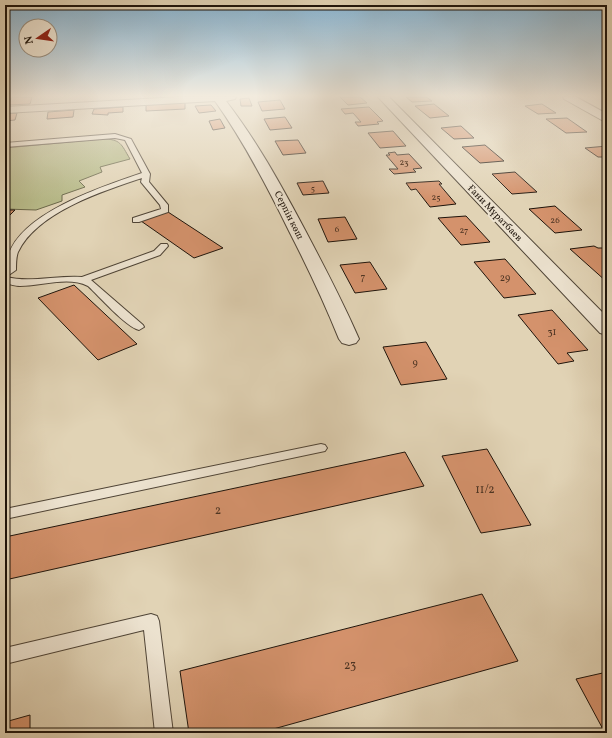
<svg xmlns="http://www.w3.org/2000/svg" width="612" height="738" font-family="Vollkorn,serif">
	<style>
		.green { fill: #b8bb8a; stroke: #6b684a }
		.building { fill: #d4926c; stroke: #1e140b }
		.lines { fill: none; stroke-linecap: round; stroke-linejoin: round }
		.lane-casing { stroke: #4f4436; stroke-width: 2 }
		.street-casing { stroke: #4f4436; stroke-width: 2 }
		.lane { fill: #ece2cf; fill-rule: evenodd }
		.street { fill: #ece2cf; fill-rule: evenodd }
		.labels { text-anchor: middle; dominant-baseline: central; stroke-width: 4; stroke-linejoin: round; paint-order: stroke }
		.far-number-label { font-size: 9px; fill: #4c3423 }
		.far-street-label { font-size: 10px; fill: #1e140b; stroke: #ece2cf }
		.number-label { font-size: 10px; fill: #4c3423 }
		.near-number-label { font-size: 12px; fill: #4c3423 }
	</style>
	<rect width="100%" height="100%" fill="#e1d3b5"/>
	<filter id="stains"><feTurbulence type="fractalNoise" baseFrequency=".005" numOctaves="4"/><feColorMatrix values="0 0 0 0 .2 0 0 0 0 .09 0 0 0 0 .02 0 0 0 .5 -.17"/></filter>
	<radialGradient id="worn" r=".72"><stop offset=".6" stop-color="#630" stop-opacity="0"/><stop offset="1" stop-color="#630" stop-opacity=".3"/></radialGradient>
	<path class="green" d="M102,139C121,139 121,144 130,159L100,167L102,172L79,181L85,187L62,195V201L36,210L5,209V148Z"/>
	<path class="building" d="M12,97H32L30,104L8,105Z
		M340,97H360L367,103L348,105Z
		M406,97H426L432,101L412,102Z
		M249,98L252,106H241L240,99Z
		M280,100L285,109L262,111L258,102Z
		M185,102V109L146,111V104Z
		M434,104L449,116L430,118L415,106Z
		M542,104L556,113L538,114L525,106Z
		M211,105L216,111L199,113L195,106Z
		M123,107V112L108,113V115L92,114L94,109Z
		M369,107L383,121L377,122L379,124L358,126L355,122H361L353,113L345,114L341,109Z
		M74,110L73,117L47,119L48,112Z
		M17,113L15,120L5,121V114Z
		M285,117L292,128L270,130L264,119Z
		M567,118L587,132L566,133L546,119Z
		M220,119L225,128L213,130L209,121Z
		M461,126L474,138L454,139L441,128Z
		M393,131L406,146L380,148L368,133Z
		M298,140L306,153L283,155L275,141Z
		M485,145L504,161L480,163L462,147Z
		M607,146V157H598L585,148Z
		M395,152L397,155L409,154L422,168L413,169L416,172L394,174L389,169H398L386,155H390L388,153Z
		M515,172L537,192L512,194L492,174Z
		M323,181L329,193L303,195L297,183Z
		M439,181L442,184H439L456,204L430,207L416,189L411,190L406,183Z
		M555,206L582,230L555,233L529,209Z
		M5,210H15L5,220Z
		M168,212L223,248L194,258L141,221Z
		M466,216L490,242L461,245L438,218Z
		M345,217L357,239L328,242L318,219Z
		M594,246L598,248H604L607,250V282L570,249Z
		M505,259L536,294L504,298L474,262Z
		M370,262L387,289L355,293L340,265Z
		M74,285L137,344L98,360L38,298Z
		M552,310L588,350L567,353L574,361L558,364L518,315Z
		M426,342L447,379L401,385L383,347Z
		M487,449L531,525L481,533L442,456Z
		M405,452L424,486L5,580V537Z
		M482,594L518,661L259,733H189L180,671Z
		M607,672V733H605L576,679Z
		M30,715V733H5V722Z"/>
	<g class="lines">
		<g class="lane-casing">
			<path id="lane" d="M115,134L131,139L150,174L149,182L168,205V212L139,222H133V218L161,209L160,205L141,182L142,178C103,191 37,212 18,252C16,257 16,264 16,270L6,277C31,283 57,275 82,277L154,251L161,244H167L168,246L160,255L91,280L143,325L144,327L139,330C126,327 99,296 88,286C68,276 42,286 20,286C15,286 10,284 5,283V270L7,269C7,264 7,259 9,254C23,212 104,186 142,173L125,140L115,138L5,147V143Z
				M321,444L325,445L327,448L325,451L5,519V509Z
				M151,614L157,616L159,621L173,733H155L144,630L5,664V648Z"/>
		</g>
		<g class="street-casing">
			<path id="street" d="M178,97H236L235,99L226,101C257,141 281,185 305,230C324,266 343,302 359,339L356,343L349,345L342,343L339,339C324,302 307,266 289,231C267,186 244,142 215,101L5,113V107Z
				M378,97H389L607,317V335L600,333Z
				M563,97H576L607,114V123L564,99Z"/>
		</g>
		<use href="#lane" class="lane"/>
		<use href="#street" class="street"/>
	</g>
	<linearGradient id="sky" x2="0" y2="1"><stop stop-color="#87b5d4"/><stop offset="0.48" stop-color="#f2ebde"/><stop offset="1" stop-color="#f2ebde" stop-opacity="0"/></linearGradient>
	<rect width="612" height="200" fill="url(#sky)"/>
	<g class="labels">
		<g class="far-number-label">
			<text x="404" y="162">23</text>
			<text x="313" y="188">5</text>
			<text x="436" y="197">25</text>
			<text x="555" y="220">26</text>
			<text x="337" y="229">6</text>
			<text x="464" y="230">27</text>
		</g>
		<g class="far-street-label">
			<text transform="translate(495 213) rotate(46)">Ғани Мұратбаев</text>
			<text transform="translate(289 215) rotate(63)">Серпін көш</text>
		</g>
		<g class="number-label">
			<text x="363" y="277">7</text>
			<text x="505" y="278">29</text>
			<text x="552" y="332">31</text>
			<text x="415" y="363">9</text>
		</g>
		<g class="near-number-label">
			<text x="485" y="490">11/2</text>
			<text x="218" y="511">2</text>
			<text x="350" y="666">23</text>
		</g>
	</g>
	<rect width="612" height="738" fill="none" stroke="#e1d3b5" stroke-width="20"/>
	<rect x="6" y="6" width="600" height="726" fill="none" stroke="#1e140b" stroke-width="2"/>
	<rect x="10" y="10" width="592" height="718" fill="none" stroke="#1e140b"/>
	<g transform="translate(38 38) rotate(257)"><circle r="19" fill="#ece2cf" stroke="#9a9081"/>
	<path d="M0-3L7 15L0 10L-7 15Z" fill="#8f2418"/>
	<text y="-6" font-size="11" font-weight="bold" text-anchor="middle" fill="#1e140b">N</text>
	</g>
	<rect width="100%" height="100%" filter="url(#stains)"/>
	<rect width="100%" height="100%" fill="url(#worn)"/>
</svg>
